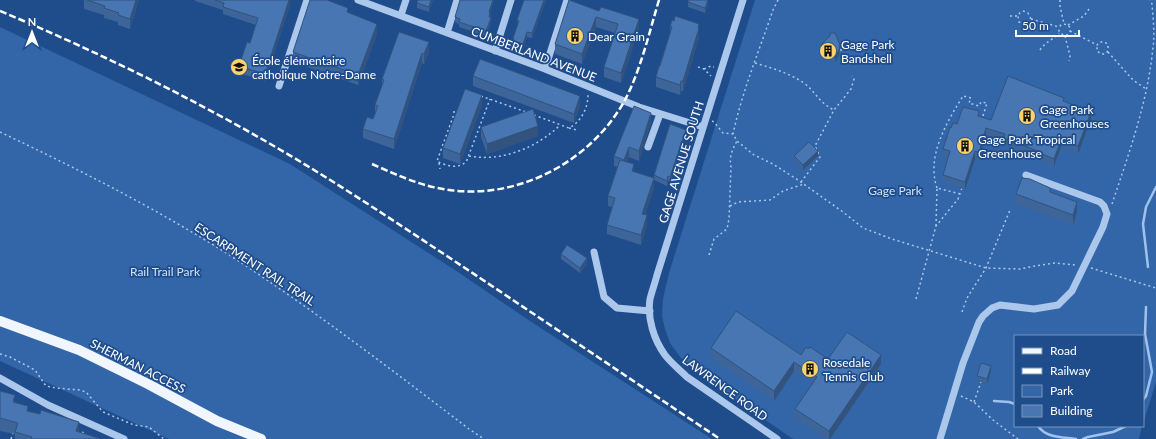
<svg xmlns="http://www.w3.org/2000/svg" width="1156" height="439" font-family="Lato,sans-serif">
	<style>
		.green { fill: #3266a8 }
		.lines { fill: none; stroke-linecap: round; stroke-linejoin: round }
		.stream { stroke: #9ec2ed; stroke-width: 2.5 }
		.path { stroke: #abc7ec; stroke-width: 1.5; stroke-dasharray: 2 3; stroke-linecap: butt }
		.minor { stroke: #abc7ec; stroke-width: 7 }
		.major { stroke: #f0f5fe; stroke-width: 10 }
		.rail { stroke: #fff; stroke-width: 2.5; stroke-dasharray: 7 3; stroke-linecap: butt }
		.wall { fill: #3d6599 }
		.shaded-wall { fill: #32537d }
		.building { fill: #4776b2; stroke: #32537d }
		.labels { text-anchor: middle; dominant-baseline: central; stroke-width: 3.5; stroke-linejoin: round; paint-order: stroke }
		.poi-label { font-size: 12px; fill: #fff; stroke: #1f4c8b; text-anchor: start }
		.street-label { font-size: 12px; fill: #fff; stroke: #1f4c8b }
		.park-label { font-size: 12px; fill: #d0e2f8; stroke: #1f4c8b }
	</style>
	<rect width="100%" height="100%" fill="#1f4c8b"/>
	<path class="green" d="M755,0H1156V382L1143,424V336H1015V426H1142L1139,439H793L702,376L681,358L670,343L665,329L662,316L663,299L669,273Z
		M0,27L290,164L458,272L530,321L712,439H169L0,361Z"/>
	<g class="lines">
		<path class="stream" d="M1148,267L1143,224L1146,207L1156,187
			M1143,400L1146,396L1152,372L1145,334L1146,307
			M994,401L1009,402L1015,404
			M1038,426C1046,438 1062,437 1076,439
			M1083,439L1088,437L1113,432L1126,426"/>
		<path class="path" d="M778,0L773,10C759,51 742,92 733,134L737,141L754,155L773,164L798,180L843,212L863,228L892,239L986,268L1020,269L1035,266L1055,263L1075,265
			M1060,0V6L1064,24
			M1010,16H1018C1020,11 1024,10 1028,13L1031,19L1027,23L1023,24L1019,22L1018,16
			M1031,19L1059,27C1063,22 1069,24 1071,30L1067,35H1063L1059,31V27
			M1068,25L1084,16L1089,9
			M1070,31L1097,45L1100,42H1105L1108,45V51L1105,54H1101L1097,51V45
			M1065,36L1070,56L1069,61
			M840,50H845
			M1040,50C1045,42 1053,40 1059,33
			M1108,52L1133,80L1146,89
			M755,63C772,68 789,73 804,83C816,92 819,103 834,110
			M698,67L704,69L711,76
			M704,69L711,66L714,67
			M481,96L526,112
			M454,111V114L437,161C445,166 461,170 467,160L490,99
			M534,115L569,128C581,122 588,108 588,95
			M712,121L714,122L723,133L733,134
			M569,128L577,130
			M0,132C80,170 159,210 234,258C315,311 392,370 469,429L484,439
			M469,156C501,162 537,148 560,125
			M439,163L440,169
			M801,182L820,157L815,146L834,110L851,89L854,79L852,76
			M937,188C926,156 947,122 963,96L971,98L969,103L979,106L981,102L987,103L982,119
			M1112,204C1129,153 1148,101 1153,47C1155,33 1153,18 1152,4L1150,0
			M730,206L738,202L770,200L783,191L804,184
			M936,226L937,188L960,194
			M709,255L714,239L727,229L729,219L731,167C729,157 732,150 737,141
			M1091,268L1156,288
			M916,299L936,226L958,199L962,188
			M962,312L967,298L986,268L1010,210
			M0,354L10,357L35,370L46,386L56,388L80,390L86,392L103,412L134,425L149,427L164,439
			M961,396L974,402L993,420L1018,439
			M974,402L981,382
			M77,431L85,433V435
			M11,439L13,433"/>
		<path class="minor" d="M358,0L545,69L639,107L703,127
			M743,0L657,275C655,283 652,291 650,299C647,318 654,340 665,355C671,363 680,370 687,377L777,439
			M401,15L406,0
			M447,33L457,0
			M495,51L511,0
			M545,69L567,0
			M279,86L307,0
			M648,147L660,114
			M594,252L604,297L617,308L650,311
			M0,378L48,405L124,439
			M940,439L963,363L979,322L983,316L992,308L1000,305L1034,309L1058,305L1072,291L1103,227L1107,214L1104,206L1100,202L1026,175"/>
		<path class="major" d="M0,321L79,350L148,384L217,421L261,439"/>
		<path class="rail" d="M0,11C96,51 190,97 279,149C344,187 406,229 468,270C552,326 636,383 720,439
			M372,164C395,174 418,185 443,189C515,202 590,163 625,100C641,69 649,33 659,0"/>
	</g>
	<path class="wall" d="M84,0H139L130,29L118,25V22L104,18V15L84,9Z
		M195,0H290V5L265,81L239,73V66L250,43L256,25L223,14V10L195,1Z
		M418,0H433L429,12L417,8V3Z
		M524,0H546L532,38L527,37L523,50L513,46V38L518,25L517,20Z
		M688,2L708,5L705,13L688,7Z
		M599,11L639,29L621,83L604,77V67L615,33L596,27L582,64L555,54V44Z
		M348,12L377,34L358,85L293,62V52Z
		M490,13L491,23L486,36L459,27V24L455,22V17Z
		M674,21L699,24V38L683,91H681L680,95L656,87V77L670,33V27Z
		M399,32L429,52L424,64L422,63L394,149L363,138V129L373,119L375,113V105L382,86V79Z
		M821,45L840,50L839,55L835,62L831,61L821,50Z
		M473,76L580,106L574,123L473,86Z
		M1064,101L1091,119L1078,154L1061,147L1054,166L1042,162V160L1004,145V140L986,135L979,160L975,159L965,190L943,182V175L948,158L943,156V149L951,128L979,116L991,120Z
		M482,105L460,164L443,158V148Z
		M651,123L639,161L629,157L627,162L634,172L654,178V175L686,135L670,182L668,181L667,186L654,180V188L645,215L647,225L641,245L607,234V225L612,207L608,206V196L617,167L614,166V156Z
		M481,127L538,136L487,154L481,137Z
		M794,156H818L803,170L794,161Z
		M1050,192L1077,212L1073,225L1016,204V194Z
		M561,254L587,264L580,273L561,259Z
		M711,348L801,355L828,359L881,364L830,439H827L795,418V409L812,383L794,371L774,401L711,358Z
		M991,371L987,384L977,381V376Z
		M0,391L15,402L28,411L79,432L101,439H15V434L0,431Z"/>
	<path class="shaded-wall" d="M136,0H139L130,29V19Z
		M289,0H290V5L265,81V74Z
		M431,0H433L429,12V7Z
		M493,0H494L490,16V13V18L489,22V12Z
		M544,0H546L532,38V33Z
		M708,0V5L705,13V8Z
		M596,17V27L582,64V54Z
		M491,18V23L486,36V31Z
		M639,19V29L621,83V73Z
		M377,24V34L358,85V75Z
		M699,24V38L683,91V81Z
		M527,32V37L523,50V44Z
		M429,42V52L424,64V54Z
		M840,45L839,55L835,62V57Z
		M422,53V63L394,149V139Z
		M681,81V91L680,95V85Z
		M482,95V105L460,164V154Z
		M580,96V106L574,123V114Z
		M1091,112V119L1078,154V146Z
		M651,113V123L639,161V151Z
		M538,126V136L487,154V144Z
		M986,128V135L979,160V153Z
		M686,130V135L670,182V177Z
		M1061,140V147L1054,166V159Z
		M629,147V157L624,170V160Z
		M818,151V156L803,170V165Z
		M975,151V159L965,190V182Z
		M634,164V174L632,171Z
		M668,176V181L667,186V181Z
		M654,178V188L642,224V214Z
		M1077,202V212L1073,225V215Z
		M647,215V225L641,245V235Z
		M587,258V264L580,273V268Z
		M881,355V364L830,439H829V431Z
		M794,362V371L774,401V391Z
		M991,366V371L987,384V379Z
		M79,422V435L76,431Z"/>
	<path class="building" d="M87,0H136L130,19L118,15L119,13L104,8L105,6Z
		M215,0H289L265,74L239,66L247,42L250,43L258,18L223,7L224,3Z
		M310,0H327L348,8L347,12L377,24L358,75L293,52Z
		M418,0H431L429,7L417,3Z
		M460,0H493L489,12L490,13L489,17L491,18L486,31L459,22L460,19L455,17Z
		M524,0H544L532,33L527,32L523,44L513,41L514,39L513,38L519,21L517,20Z
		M569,0L599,11L601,7L639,19L621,73L604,67L618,24L596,17L582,54L555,44Z
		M688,0H708L705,8L688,2Z
		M675,16L699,24L698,28H699L683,81H681L680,85L656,77L659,66H660L672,27H670L672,20L674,21Z
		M399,32L429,42L424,54L422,53L394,139L363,129L367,117L373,119L378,106L375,105L384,80L382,79Z
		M830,33H835L836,35L840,45L839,50L835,57L831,56L821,45L830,36Z
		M480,59L580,96L574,114L473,76Z
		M1008,76L1064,98L1063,101L1091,112L1078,146L1061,140L1054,159L1042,154L1043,153L1004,138L1005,134L986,128L979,153L975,151L965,182L943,175L950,151L943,149L950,127L951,128L953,123L957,124L963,107L979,111L978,116L991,120Z
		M465,89L482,95L460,154L443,148Z
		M634,106L651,113L639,151L629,147L624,160L614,156Z
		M533,109L538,126L487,144L481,127Z
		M670,124L686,130L670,177L668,176L667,181L654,175Z
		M809,142L818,151L803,165L794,156Z
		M620,160L634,164L632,171L654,178L642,214L647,215L641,235L607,225L615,198L608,196Z
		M1022,178L1030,179L1050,188V192L1077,202L1073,215L1016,194Z
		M567,245L587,258L580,268L561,254Z
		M736,311L801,355L806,347L808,349L810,347L828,359L847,332L881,355L829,431L795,409L817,377L794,362L774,391L711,348Z
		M981,363L991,366L987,379L977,376Z
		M0,391L15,395L13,402L28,406L27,411L40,414L41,410L79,422L76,431L101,439H31L32,437L15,432L18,423L0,418Z"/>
	<defs>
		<g id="building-disc" transform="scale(0.9)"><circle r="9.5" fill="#fad36b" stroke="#1f4c8b"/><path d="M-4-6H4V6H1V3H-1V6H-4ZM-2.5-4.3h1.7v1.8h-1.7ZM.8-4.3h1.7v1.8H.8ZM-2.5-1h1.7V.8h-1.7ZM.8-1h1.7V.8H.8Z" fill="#111"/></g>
		<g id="school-disc" transform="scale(0.9)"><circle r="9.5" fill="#fad36b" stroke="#1f4c8b"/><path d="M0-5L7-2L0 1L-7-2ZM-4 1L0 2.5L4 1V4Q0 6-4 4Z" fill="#111"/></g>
	</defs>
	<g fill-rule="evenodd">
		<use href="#building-disc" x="575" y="36"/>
		<use href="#building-disc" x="828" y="51"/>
		<use href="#school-disc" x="239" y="67"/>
		<use href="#building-disc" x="1027" y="116"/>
		<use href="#building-disc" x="965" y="146"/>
		<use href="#building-disc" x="810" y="369"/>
	</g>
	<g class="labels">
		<g class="poi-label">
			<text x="588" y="36">Dear Grain</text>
			<text x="841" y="44">Gage Park<tspan x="841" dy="14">Bandshell</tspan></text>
			<text x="252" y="60">École élémentaire<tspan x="252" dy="14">catholique Notre-Dame</tspan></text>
			<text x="1040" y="109">Gage Park<tspan x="1040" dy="14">Greenhouses</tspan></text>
			<text x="978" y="139">Gage Park Tropical<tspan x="978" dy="14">Greenhouse</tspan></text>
			<text x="823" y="362">Rosedale<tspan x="823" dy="14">Tennis Club</tspan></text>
		</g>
		<g class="street-label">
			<text transform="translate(534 54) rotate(21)">CUMBERLAND AVENUE</text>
			<text transform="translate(681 162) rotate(-73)">GAGE AVENUE SOUTH</text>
			<text transform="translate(255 264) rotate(33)">ESCARPMENT RAIL TRAIL</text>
			<text transform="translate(138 366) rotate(27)">SHERMAN ACCESS</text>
			<text transform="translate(725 388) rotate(36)">LAWRENCE ROAD</text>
		</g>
		<g class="park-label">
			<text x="895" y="190">Gage Park</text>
			<text x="165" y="271">Rail Trail Park</text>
		</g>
	</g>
	<rect x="1014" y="335" width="130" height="92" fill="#1f4c8b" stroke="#7994b9"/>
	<rect x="1022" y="348" width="20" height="6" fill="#f0f5fe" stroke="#7994b9"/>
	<text x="1050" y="355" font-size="12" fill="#ffffff">Road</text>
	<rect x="1022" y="368" width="20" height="6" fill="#ffffff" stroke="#7994b9"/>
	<text x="1050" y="375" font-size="12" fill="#ffffff">Railway</text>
	<rect x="1022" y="385" width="20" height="12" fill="#3266a8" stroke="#7994b9"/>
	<text x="1050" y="395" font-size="12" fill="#ffffff">Park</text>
	<rect x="1022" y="405" width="20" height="12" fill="#4776b2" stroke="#7994b9"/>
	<text x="1050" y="415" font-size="12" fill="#ffffff">Building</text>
	<g transform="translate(32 32)" stroke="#1f4c8b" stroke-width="3" paint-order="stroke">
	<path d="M0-3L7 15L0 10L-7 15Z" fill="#ffffff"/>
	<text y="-6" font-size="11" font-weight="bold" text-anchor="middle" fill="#ffffff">N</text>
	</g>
	<path d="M1016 30v6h63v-6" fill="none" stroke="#ffffff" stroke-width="2"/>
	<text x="1022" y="30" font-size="12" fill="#ffffff" stroke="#1f4c8b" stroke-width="3" paint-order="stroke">50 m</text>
</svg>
